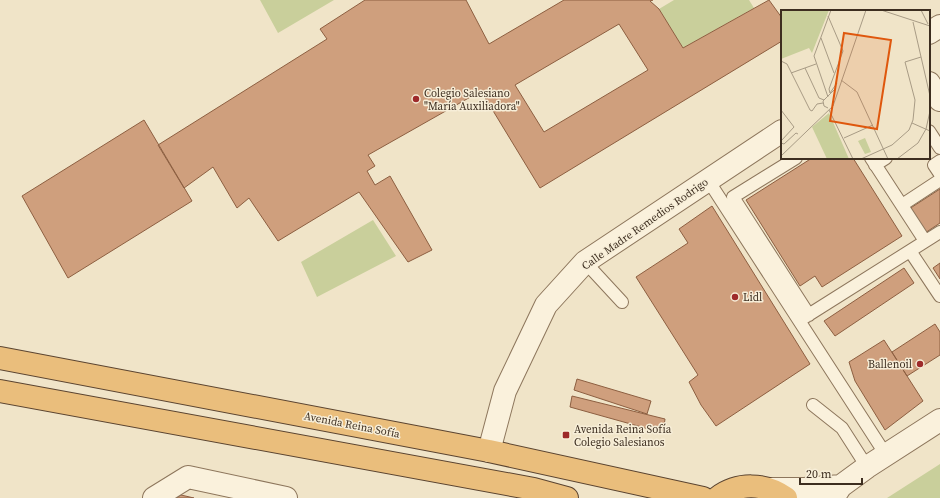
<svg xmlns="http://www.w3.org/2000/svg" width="940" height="498" font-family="'Source Serif 4',serif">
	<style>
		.green { fill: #c9cf9b }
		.building { fill: #cf9f7d; stroke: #8d5f41; fill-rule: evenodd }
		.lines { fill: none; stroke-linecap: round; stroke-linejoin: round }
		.service-casing { stroke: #8d765c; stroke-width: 14 }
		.minor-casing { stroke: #8d765c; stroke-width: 24 }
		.trunk-casing { stroke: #5b4430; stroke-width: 24 }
		.service { stroke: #faf1dc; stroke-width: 12 }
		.minor { stroke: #faf1dc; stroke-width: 22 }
		.trunk { stroke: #eabe7c; stroke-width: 22 }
		.poi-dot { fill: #9e2a2b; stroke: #f7eed8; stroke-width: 1.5 }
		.labels { text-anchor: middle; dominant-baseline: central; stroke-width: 3; stroke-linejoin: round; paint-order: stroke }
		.poi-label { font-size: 11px; fill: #3d2e20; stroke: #f7eed8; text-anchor: start }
		.street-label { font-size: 11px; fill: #3d2e20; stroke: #f7eed8 }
		.inset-road { fill: none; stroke: #a89b85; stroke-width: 1 }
		.view { fill: #df570d; fill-opacity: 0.15; stroke: #df570d; stroke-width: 2 }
		.inset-edge { fill: none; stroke: #3d2e20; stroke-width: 2 }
	</style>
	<rect width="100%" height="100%" fill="#f0e4c8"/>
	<path class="green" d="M260,0H334L278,33Z
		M674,0H749L754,8L683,48L659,9Z
		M373,220L396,256L317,297L301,262Z
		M940,464V498H887Z"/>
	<path class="building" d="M365,0H466L489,44L564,0H653L650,1L659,9L683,48L769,0L782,18V41L540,188L481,91L368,155L375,166L367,171L375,185L390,176L432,250L408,262L359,192L278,241L249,198L237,208L213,167L184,188L158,145L327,39L320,29ZM619,24L648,70L544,132L515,85Z
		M144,120L192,201L68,278L22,196Z
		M812,158H853L902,236L822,287L815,276L800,286L746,200Z
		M940,189V223L925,233L909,209Z
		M712,206L810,364L716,426L701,405L689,382L698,375L636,277L688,243L679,229Z
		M940,263V279L933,268Z
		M904,268L914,283L835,336L824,321Z
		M935,324L940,332V355L907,376L892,352Z
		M884,340L923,401L885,430L855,381L849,362Z
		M577,379L651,401L647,414L574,390Z
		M572,396L665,419L663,433L570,407Z
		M181,495L194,498H176Z"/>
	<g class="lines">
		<g class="service-casing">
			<path id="service" d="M929,131L940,148
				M796,158L733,197L809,315
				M871,158L925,241
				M940,161L934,165L940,174
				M875,165L886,158
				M708,180L886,455
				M902,205L940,180
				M910,251L940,296
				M585,262L622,302
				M802,319L940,232
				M813,405L842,428L867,467"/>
		</g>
		<g class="minor-casing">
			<path id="minor" d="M929,33L940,26
				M929,83L940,100
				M489,451L505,391L546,305L585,262L782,131
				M769,489H804L841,486
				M154,498L188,477L286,498
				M833,498L841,486L867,467L940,420"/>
		</g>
		<g class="trunk-casing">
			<path id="trunk" d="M0,358L489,451L703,498
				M0,391L534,489L567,498
				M717,498C738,482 765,483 786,498"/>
		</g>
		<use href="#service" class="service"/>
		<use href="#minor" class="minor"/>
		<use href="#trunk" class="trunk"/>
	</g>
	<g class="poi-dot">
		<circle cx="416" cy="99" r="4"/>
		<circle cx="735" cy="297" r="4"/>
		<circle cx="920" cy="364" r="4"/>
		<rect x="562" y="431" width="8" height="8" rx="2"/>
	</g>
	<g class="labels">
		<g class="poi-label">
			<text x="424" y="93">Colegio Salesiano<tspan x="424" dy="13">"María Auxiliadora"</tspan></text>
			<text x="743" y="297">Lidl</text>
			<text x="912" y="364" text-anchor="end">Ballenoil</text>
			<text x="574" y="429">Avenida Reina Sofía<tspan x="574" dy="13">Colegio Salesianos</tspan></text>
		</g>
		<g class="street-label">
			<text transform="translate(645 224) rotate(-35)">Calle Madre Remedios Rodrigo</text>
			<text transform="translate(352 425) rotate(11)">Avenida Reina Sofía</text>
		</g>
	</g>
	<g transform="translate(781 10)">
		<rect width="149" height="149" fill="#f0e4c8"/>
		<path d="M0,0H48L31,43L28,38L0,49ZM48,103L68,149H46L31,117ZM84,128L90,142L84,144L77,131Z" fill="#c9cf9b"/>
		<path class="inset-road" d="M100,0L149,16M140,0L147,14M47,6L62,41L48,79L49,83L56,73M132,12L149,86M40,28L53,63M0,51L6,54L29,100L31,101L36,94L42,93M24,58L38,88L43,90M10,63L35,54M60,70L76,82L107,149M47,87L33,46L50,0M47,98L43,96L42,91L53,80M0,100L13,117L0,131M48,100L72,149M131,113L149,121M63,128L92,115M0,133L3,134L15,123L17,124M0,146L52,96L85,0M80,149L111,135L128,120L132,110L134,90L124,52L140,47M116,149L137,133L145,119L149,101"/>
		<path class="view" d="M63,23L110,30L96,119L49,111Z"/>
		<rect width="149" height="149" class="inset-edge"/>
	</g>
	<path d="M800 478v6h62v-6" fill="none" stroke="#3d2e20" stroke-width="2"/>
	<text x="806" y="478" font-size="12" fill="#3d2e20" stroke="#f7eed8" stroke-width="3" paint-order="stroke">20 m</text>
</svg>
